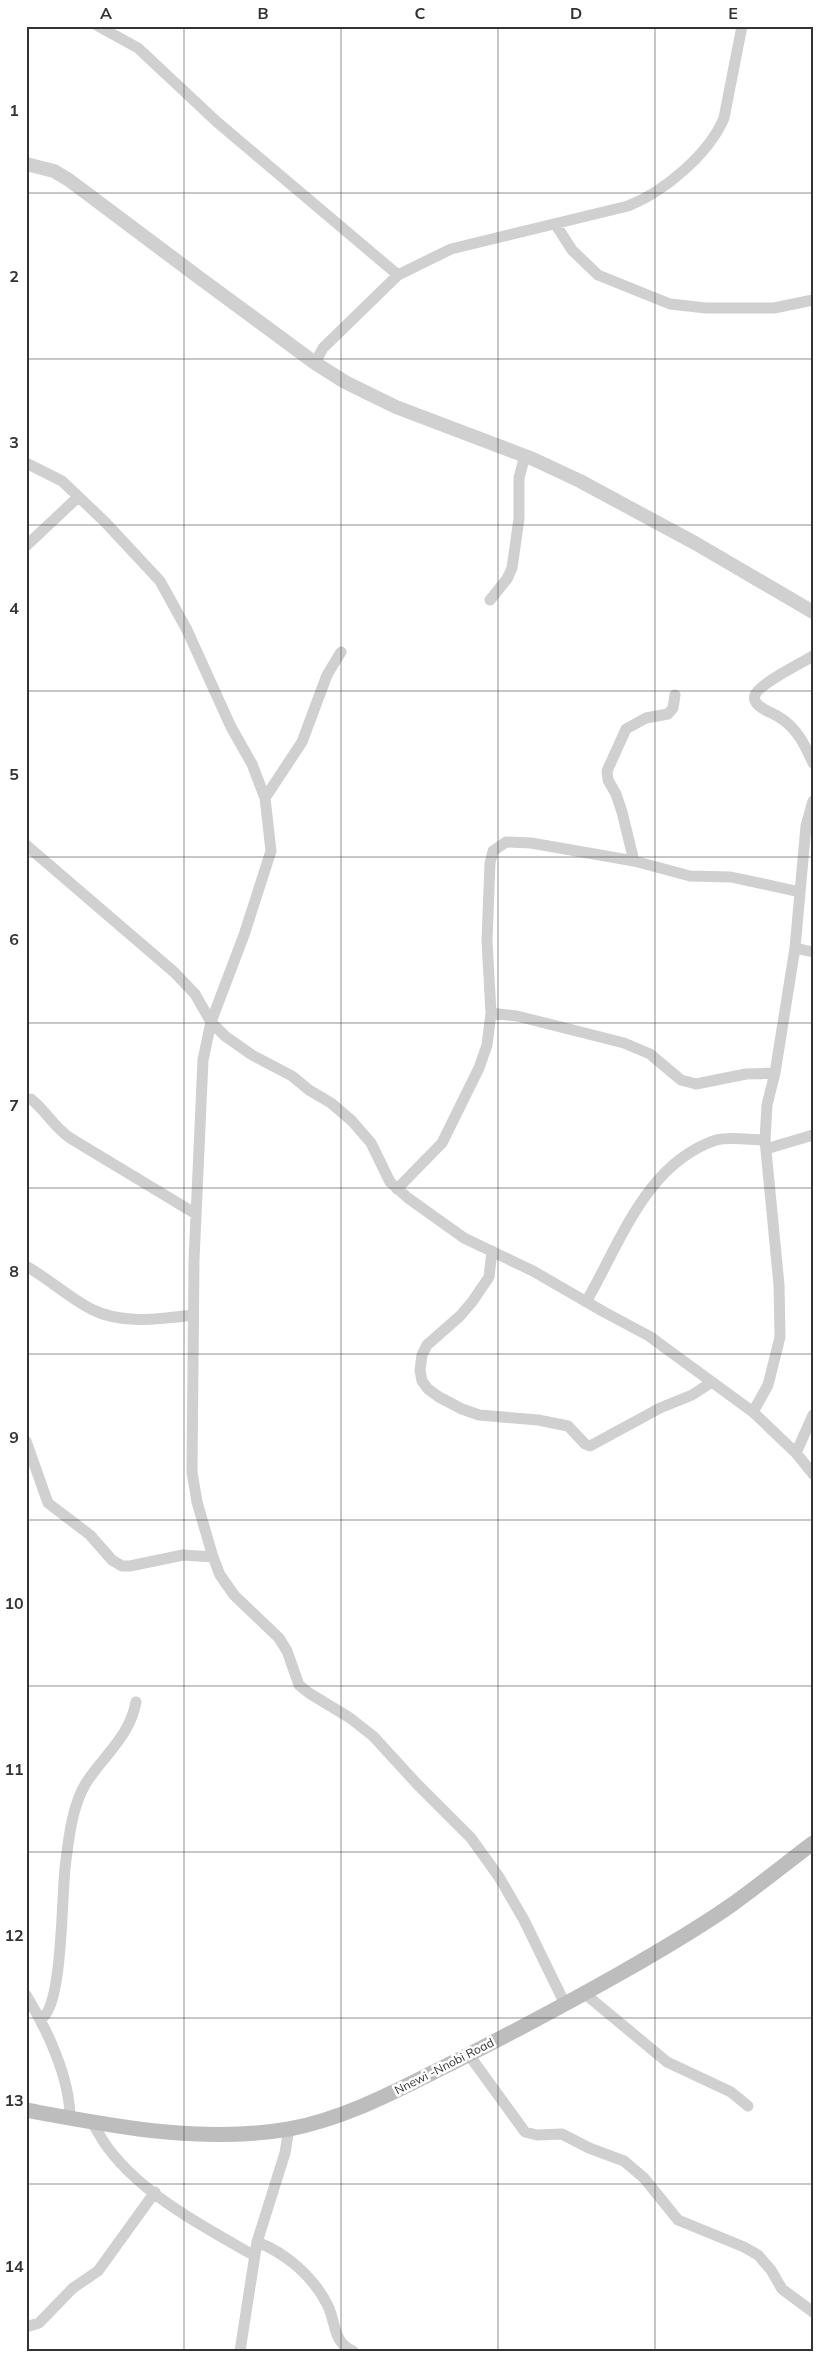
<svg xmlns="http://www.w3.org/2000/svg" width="839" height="2377" font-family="Mulish,sans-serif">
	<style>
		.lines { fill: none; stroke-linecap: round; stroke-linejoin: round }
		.minor { stroke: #d0d0d0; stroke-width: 11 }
		.tertiary { stroke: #d0d0d0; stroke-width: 14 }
		.secondary { stroke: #bdbdbd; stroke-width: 15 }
		.grid { fill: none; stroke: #333; stroke-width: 1; stroke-opacity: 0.55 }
		.labels { text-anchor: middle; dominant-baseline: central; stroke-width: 5; stroke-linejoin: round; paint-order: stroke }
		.street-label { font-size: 12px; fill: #333; stroke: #fff }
		.neatline { fill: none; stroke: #333; stroke-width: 2 }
		.grid-label { font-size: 16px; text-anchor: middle; font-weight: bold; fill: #333 }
	</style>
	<rect width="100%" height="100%" fill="#fff"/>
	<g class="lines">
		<path class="minor" d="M98,26L138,48L217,122L398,275
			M556,225L572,250L598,275L670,304L706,308H774L813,300
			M315,363L323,348L398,275L451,249L628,206C664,192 709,154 724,118L742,26
			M26,463L62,481L105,522L160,581L187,630L231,727L252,764L265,798L271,851L244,935L211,1022L203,1060L194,1260L192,1472L197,1502L213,1557L220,1575L234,1595L279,1638L287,1651L299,1685L309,1693L350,1718L373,1736L418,1785L471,1838L499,1877L524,1920L565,2004
			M26,546L78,497
			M490,600L507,579L512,568L519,519V478L525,455
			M813,656C801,663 759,684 755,695C751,707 772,712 779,717C797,728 805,745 813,763
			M265,798L302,742L327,675L341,652
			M26,845L174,972L195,994L211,1022L225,1036L252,1055L292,1076L309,1090L331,1103L352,1121L371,1143L390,1182L408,1198L464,1238L533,1271L604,1312L649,1336L753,1412L796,1453L813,1474
			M634,861L622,812L616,794L608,780L607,771L626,729L646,718L668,714L673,708L675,695
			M795,948L813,952
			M491,1013L517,1016L624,1043L650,1054L681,1080L696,1084L746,1074L775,1073
			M31,1099C46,1111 53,1126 70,1138L196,1214
			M766,1149L813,1135
			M397,1189L442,1143L479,1068L487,1045L491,1013L487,941L490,863L493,851L506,842L531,843L634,861L690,876L731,877L800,892
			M492,1251L489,1277L472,1302L460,1316L427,1345L422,1355L420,1370L422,1381L428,1389L439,1397L462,1409L479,1415L538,1420L568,1426L585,1444L590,1446L660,1408L692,1395L712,1382
			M26,1266C49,1279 68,1297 91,1309C122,1325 160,1319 193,1315
			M586,1302C620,1244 645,1164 716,1140C731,1136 750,1140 765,1140
			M753,1412L768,1385L780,1337L779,1285L765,1140L767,1105L775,1073L795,948L806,826L813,801
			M26,1441L48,1503L90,1535L112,1560L122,1566H130L183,1555L213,1557
			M796,1453L813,1415
			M584,1993L667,2062L731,2092L748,2106
			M26,1995C47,2029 70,2078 70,2118
			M41,2019C64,2006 61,1889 66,1860C69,1835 73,1804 86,1783C104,1755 130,1736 136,1702
			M469,2055L525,2132L537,2135L562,2134L589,2148L624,2161L644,2178L678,2220L744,2247L758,2255L771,2270L782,2289L813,2312
			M92,2122C97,2130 102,2140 108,2148C144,2196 204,2227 255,2256
			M257,2242C286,2253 314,2277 328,2306C336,2323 333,2343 353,2351
			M26,2327L39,2323L73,2288L98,2271L155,2192
			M240,2351L257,2242L285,2153L289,2129"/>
		<path class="tertiary" d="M26,164L54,171L69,180L201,279L315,363L345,382L396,407L533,459L580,481L695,543L813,612"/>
		<path class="secondary" d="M26,2110C113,2126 201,2144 289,2129C348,2118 401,2088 454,2062C510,2034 564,2005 619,1974C656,1953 694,1931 730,1906C758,1886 785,1864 813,1843"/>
	</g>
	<path class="grid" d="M184,26V2351M341,26V2351M498,26V2351M655,26V2351M26,193H813M26,359H813M26,525H813M26,691H813M26,857H813M26,1023H813M26,1188H813M26,1354H813M26,1520H813M26,1686H813M26,1852H813M26,2018H813M26,2184H813"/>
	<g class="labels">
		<g class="street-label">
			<text transform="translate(444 2066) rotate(-27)">Nnewi -Nnobi Road</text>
		</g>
	</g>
	<rect width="839" height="2377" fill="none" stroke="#ffffff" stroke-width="55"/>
	<rect x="28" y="28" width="784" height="2322" class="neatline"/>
	<g class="grid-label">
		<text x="106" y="19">A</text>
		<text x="263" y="19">B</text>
		<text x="420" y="19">C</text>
		<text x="576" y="19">D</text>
		<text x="733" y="19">E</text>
		<text x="14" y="116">1</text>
		<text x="14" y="282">2</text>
		<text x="14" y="448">3</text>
		<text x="14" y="614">4</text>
		<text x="14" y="780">5</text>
		<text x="14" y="945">6</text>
		<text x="14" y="1111">7</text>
		<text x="14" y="1277">8</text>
		<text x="14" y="1443">9</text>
		<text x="14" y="1609">10</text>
		<text x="14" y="1775">11</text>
		<text x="14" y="1941">12</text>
		<text x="14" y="2106">13</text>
		<text x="14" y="2272">14</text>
	</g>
</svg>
